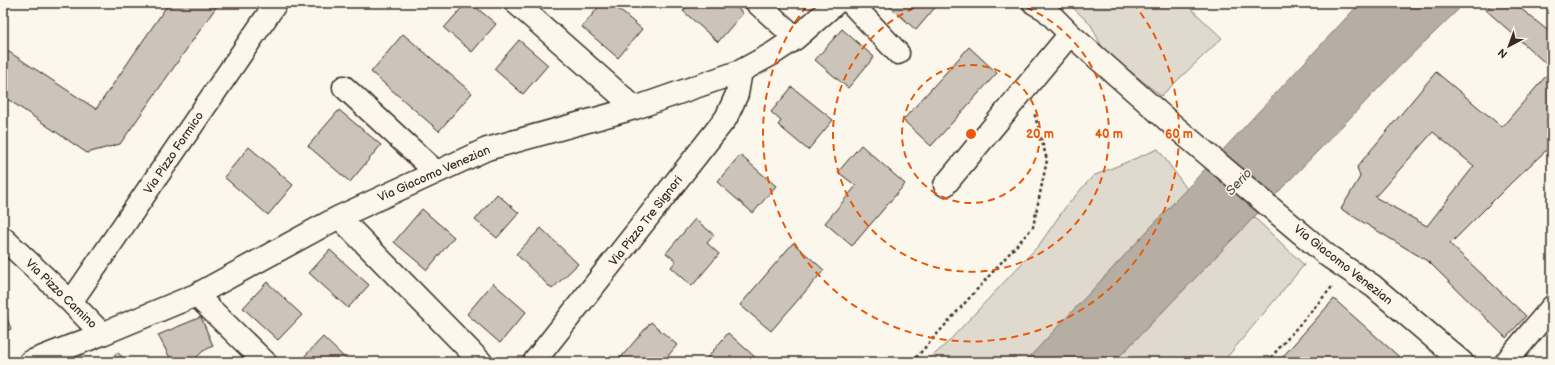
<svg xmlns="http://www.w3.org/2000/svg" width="1555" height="365" font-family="'Balsamiq Sans',sans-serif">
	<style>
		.green { fill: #dfd9ce; stroke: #8d8276 }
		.water { fill: #b6aea2; stroke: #85796d }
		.building { fill: #ccc4b9; stroke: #3b2a1e; fill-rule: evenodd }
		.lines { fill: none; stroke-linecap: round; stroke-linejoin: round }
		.street-casing { stroke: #3b2a1e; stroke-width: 25 }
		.path { stroke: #3b2a1e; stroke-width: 2.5; stroke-dasharray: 3 3; stroke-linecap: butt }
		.street { stroke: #fbf7ec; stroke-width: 22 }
		.ring { fill: none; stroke: #e8590c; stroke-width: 2; stroke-dasharray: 7 5 }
		.labels { text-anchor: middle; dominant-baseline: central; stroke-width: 3; stroke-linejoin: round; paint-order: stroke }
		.street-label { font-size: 12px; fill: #3b2a1e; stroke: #fbf7ec }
		.water-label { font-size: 13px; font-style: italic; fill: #605246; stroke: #fbf7ec }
		.centre { fill: #e8590c; stroke: #fbf7ec; stroke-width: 2 }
		.ring-label { font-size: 12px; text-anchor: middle; font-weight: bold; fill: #e8590c; stroke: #fbf7ec; stroke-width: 3; stroke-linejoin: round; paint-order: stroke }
	</style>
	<rect width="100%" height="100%" fill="#fbf7ec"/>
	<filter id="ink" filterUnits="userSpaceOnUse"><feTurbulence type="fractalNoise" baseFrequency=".025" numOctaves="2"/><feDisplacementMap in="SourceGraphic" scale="8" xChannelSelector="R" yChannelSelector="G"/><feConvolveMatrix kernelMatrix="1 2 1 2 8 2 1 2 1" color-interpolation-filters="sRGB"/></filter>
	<g filter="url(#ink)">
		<path class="green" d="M1068,3H1185L1222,38L1161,96L1103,49L1091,25Z
			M1158,149L1187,189L1025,362H926L947,343L1039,245L1067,205L1093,176Z
			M1254,217L1304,265L1223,362H1114Z"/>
		<path class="water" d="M1360,3H1465L1402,64L1114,362H1025Z"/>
		<path class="building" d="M169,3H219L120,144L87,153L3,96V48L96,109Z
			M466,3H471L496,24L472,52L444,28Z
			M602,3H611L642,29L618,58L582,27Z
			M690,3H731L743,13L718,42L683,11Z
			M886,3H937L938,4L916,30Z
			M1492,3H1514L1552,34V145L1514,180L1450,244L1526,316L1506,338L1429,262L1341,209L1360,177L1357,167L1436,72L1502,127L1552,69L1486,10ZM1433,132L1474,166L1427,226L1375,197Z
			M842,29L874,57L848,88L815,60Z
			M403,34L472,93L439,131L371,72Z
			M519,40L548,65L523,94L494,69Z
			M969,47L997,73L931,146L903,120Z
			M792,87L833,120L808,150L778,125L781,121L771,112Z
			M339,110L381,145L350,182L308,146Z
			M861,145L905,184L852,246L825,223L856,186L838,172Z
			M249,147L293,185L268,215L224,177Z
			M740,155L776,186L753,213L717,182Z
			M497,194L519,213L497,238L475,220Z
			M422,209L454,237L427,270L394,242Z
			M695,219L714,235L707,243L719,254L692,286L671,267L676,261L666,253Z
			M541,228L578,264L552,289L516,254Z
			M793,243L824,270L771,331L740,305Z
			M330,250L369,285L348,308L309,273Z
			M267,282L302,315L278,340L243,308Z
			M493,283L526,312L500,343L467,314Z
			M1334,299L1405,362H1278Z
			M3,308L11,329L3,332Z
			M201,317L213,346L203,351L192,362H175L169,356L158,335Z
			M651,322L677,345L663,362H617Z
			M728,333L755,357L751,362H704Z
			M323,337L349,362H306L302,359Z
			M117,352L128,362H108Z"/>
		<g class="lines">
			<g class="street-casing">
				<path id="street" d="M516,3L635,108
					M757,3L796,38
					M851,3L898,53
					M1034,3L1045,9L1070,34L1174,126L1328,256L1373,286L1462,362
					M344,87L436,172
					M945,185L1070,34
					M339,217L481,362
					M3,238L71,302L102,334
					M196,295L265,362
					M71,302L276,3
					M30,362L102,334L196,295L339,217L487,149L635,108L741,71L772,54L796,38L836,3
					M534,362L726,118L737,94L741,71
					M1506,362L1552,307"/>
			</g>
			<path class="path" d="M912,362L1033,227L1047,160L1034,112
				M1267,362L1332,287"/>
			<use href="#street" class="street"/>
		</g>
	</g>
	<g class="ring">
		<circle cx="971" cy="134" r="69"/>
		<path d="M1015 3A138 138 0 1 1 927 3"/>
		<path d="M1133 3A208 208 0 1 1 809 3"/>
	</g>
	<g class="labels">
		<g class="street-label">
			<text transform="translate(174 153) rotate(-56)">Via Pizzo Formico</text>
			<text transform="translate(434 174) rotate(-24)">Via Giacomo Venezian</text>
			<text transform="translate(646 221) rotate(-52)">Via Pizzo Tre Signori</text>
			<text transform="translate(1343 265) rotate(38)">Via Giacomo Venezian</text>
			<text transform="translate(61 294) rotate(44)">Via Pizzo Camino</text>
		</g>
		<g class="water-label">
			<text transform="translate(1239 182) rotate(-47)">Serio</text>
		</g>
	</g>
	<circle cx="971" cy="134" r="6" class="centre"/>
	<g class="ring-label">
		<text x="1040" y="138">20 m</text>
		<text x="1109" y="138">40 m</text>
		<text x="1179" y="138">60 m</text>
	</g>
	<rect width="1555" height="365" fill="none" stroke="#fbf7ec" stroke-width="16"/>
	<rect x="8" y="8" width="1539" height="349" fill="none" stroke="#3b2a1e" stroke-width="1.5" filter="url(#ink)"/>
	<g transform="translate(1509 46) rotate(221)" stroke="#fbf7ec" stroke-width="3" paint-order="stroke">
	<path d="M0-3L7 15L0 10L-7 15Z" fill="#3b2a1e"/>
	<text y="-6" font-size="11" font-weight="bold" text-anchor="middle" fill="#3b2a1e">N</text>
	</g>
</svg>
